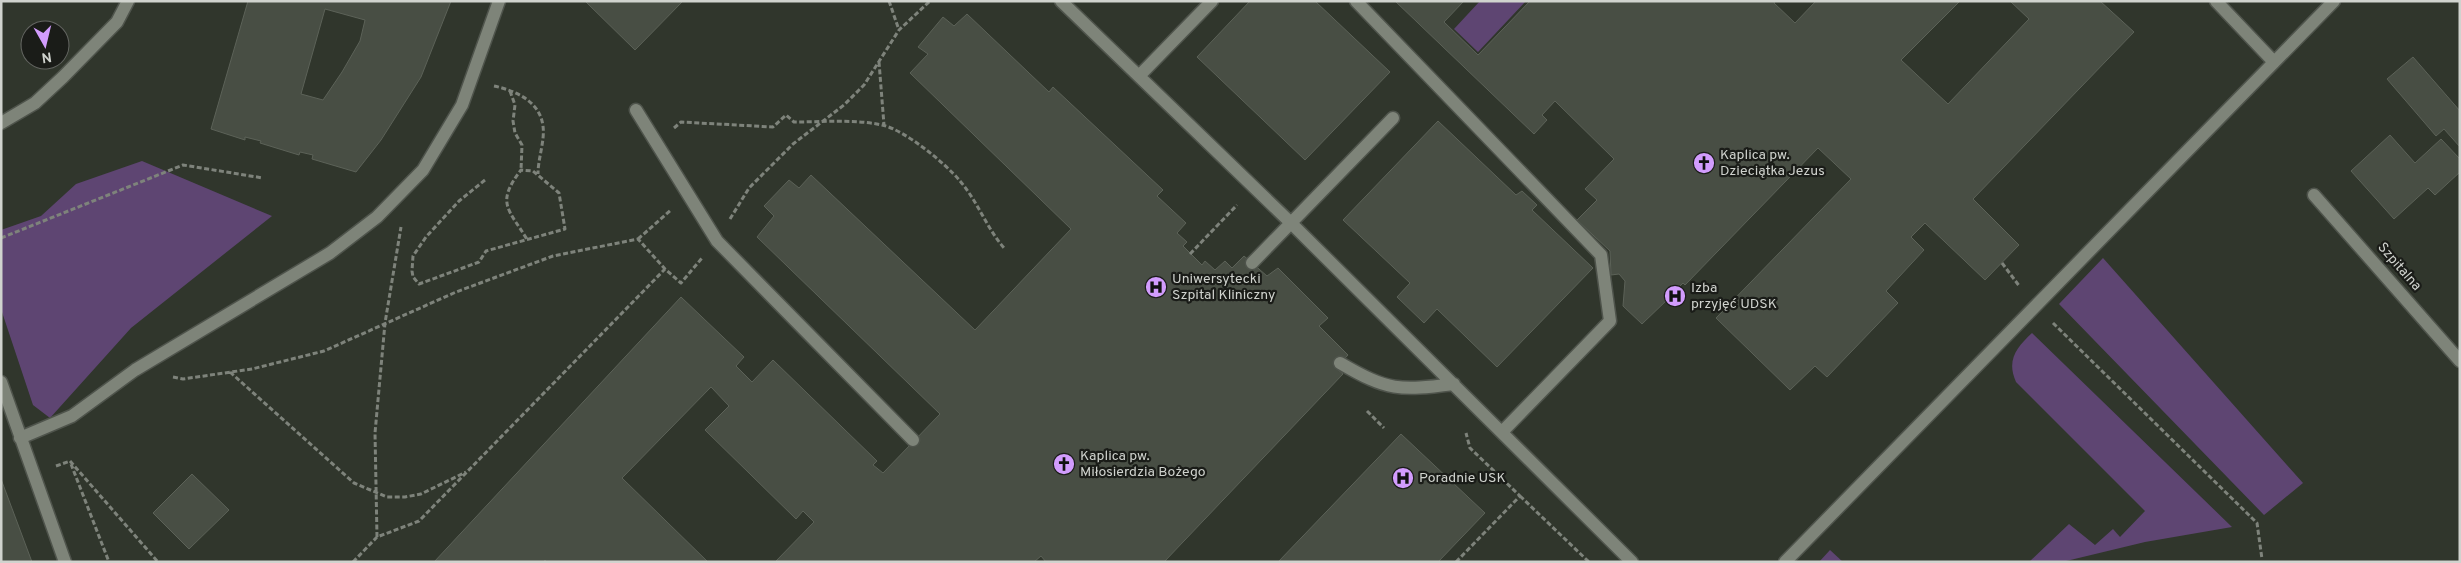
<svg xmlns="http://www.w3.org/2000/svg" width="2461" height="563" font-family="Overpass,sans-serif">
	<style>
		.green { fill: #5e4572 }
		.building { fill: #484e44; stroke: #5c6258; fill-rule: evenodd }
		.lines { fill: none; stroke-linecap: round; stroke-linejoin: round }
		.lane-casing { stroke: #4f544c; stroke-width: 15 }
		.street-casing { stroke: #4f544c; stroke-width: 15 }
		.path { stroke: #7e837b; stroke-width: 3; stroke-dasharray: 5 2.5; stroke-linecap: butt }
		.lane { stroke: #7e8479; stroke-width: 12 }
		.street { stroke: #7e8479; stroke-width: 12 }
		.labels { text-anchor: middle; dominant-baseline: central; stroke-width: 4.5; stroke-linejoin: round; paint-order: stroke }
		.poi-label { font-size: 14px; fill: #d0d3ce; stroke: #1a1c18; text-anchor: start }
		.street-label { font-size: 14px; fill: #d0d3ce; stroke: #1a1c18 }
	</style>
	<rect width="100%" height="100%" fill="#30362c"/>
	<path class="green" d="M1480,1H1526L1478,52L1454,29Z
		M142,161L272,216L131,328L50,418L33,405L1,309V230L41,216L76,184Z
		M2103,258L2303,483L2264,515L2059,304Z
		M2032,333L2232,527L2145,542L2062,562H2029L2069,524L2095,545L2113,529L2120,537L2145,511L2016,382C2006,360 2017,347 2032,333Z
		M1830,550L1843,562H1819Z"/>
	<path class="building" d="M248,1H451L421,77L381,140L356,172L312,159L313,155L300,152L299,155L260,143L261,141L245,137V140L211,129ZM325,9L365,20L360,41L342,72L323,100L301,94Z
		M585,1H683L635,50Z
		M1250,1H1315L1390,72L1305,160L1197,57Z
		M1395,1H1464L1444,22L1478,55L1530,1H1775L1774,3L1795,23L1816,1H1960L1901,60L1948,104L2029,19L2010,1H2100L2134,32L1973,199L2019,245L1985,280L1925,223L1911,237L1924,250L1886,291L1898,303L1827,377L1815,366L1790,390L1716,318L1851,179L1818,148L1685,285L1683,283L1678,288L1681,291L1670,301L1668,299L1642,324L1623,306L1625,281L1619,274L1611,275L1610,251L1577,220L1597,200L1585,189L1614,159L1555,101L1542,115L1547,120L1534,134Z
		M967,14L1049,92L1053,87L1163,190L1157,196L1186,223L1177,233L1187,242L1183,246L1202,265L1205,261L1215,270L1225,261L1232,268L1244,256L1267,276L1278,268L1328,318L1319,326L1348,355L1336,368L1343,374L1164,562H1046L1041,556L1034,562H775L814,522L803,511L796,519L705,430L729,406L711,387L622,478L708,562H547L545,560L543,562H434L681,297L744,357L736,366L752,382L773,360L877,461L873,465L883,473L940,414L757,237L774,216L764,206L789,180L799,188L811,175L975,330L1071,229L910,73L928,54L918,47L943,17L954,26Z
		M2413,57L2460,111V147L2444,129L2436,136L2387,79Z
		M1438,121L1516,195L1522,191L1537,205L1532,210L1593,268L1497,367L1437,309L1424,323L1397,297L1410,283L1343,220Z
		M2390,135L2415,163L2441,139L2460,159V172L2435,195L2428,188L2394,219L2351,171Z
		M1401,434L1485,513L1438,562H1278Z
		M192,474L229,510L189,549L153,513Z
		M1,479L32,562H1Z"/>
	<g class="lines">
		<g class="lane-casing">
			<path id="lane" d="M1061,1L1291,223L1632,562
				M1356,1L1601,255L1610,321L1502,432
				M2216,1L2274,62
				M1139,76L1212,1
				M636,110L717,241L913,440
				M1252,263L1393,118
				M1340,363C1388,391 1399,391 1454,384
				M1,382L65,562
				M20,438L72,416L135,370L330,253L377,217L423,170L462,105L499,1
				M1785,562L2334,1"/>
		</g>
		<g class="street-casing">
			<path id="street" d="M1,123L35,103L63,77L117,22L128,1
				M2314,195L2460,361"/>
		</g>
		<path class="path" d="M889,1L899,30
			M879,62L884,125
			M494,86C517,91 540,102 543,126C545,141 538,158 538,174
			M510,91L515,105L513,121L515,133L522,145L521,170
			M674,128L681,122L773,127L786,115L794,122C822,122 854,119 882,125C905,130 945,163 960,181C978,202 986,227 1004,248
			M485,180L459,201L426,237L413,256L412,271L413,277L419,284L479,262L486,251L565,229L559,193L533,171L521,170C495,204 509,209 528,241
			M730,219L749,188L793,144L844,105L864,85L899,30L930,1
			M1,238L183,165L263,178
			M638,239L671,210
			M1190,254L1237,205
			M2002,263L2020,287
			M2053,323L2257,523L2262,559
			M230,372L354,483L387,497H405L421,494L466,472
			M173,377L183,379L252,369L324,351L456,292L553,256L638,239L665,269
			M1367,411L1384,428
			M70,461L158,562
			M71,464L109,562
			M56,466L70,461
			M1520,496L1589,562
			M377,537L375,433L385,323L401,227
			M353,562L377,537L419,521L665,269L681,283L702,258
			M1456,562L1520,496L1470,448L1466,433"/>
		<use href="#lane" class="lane"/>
		<use href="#street" class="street"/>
	</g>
	<defs>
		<g id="church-disc" transform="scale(1.125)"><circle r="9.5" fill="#d29cfd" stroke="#1a1c18"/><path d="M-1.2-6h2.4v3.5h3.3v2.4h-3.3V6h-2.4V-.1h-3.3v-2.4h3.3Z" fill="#111"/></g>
		<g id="hospital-disc" transform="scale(1.125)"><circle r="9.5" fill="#d29cfd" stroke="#1a1c18"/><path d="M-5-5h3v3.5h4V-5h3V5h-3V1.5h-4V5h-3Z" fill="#111"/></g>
	</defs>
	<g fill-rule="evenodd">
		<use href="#church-disc" x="1704" y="163"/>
		<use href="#hospital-disc" x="1156" y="287"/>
		<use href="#hospital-disc" x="1675" y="296"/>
		<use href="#church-disc" x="1064" y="464"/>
		<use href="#hospital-disc" x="1403" y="478"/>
	</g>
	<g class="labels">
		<g class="poi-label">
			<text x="1720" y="155">Kaplica pw.<tspan x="1720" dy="16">Dzieciątka Jezus</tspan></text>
			<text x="1172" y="279">Uniwersytecki<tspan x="1172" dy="16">Szpital Kliniczny</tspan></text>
			<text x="1691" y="288">Izba<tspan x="1691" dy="16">przyjęć UDSK</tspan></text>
			<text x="1080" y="456">Kaplica pw.<tspan x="1080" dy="16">Miłosierdzia Bożego</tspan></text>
			<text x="1419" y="478">Poradnie USK</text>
		</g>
		<g class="street-label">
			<text transform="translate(2399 267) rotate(49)">Szpitalna</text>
		</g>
	</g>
	<rect width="2461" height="563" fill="none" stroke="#d0d3ce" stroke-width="5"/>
	<g transform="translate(45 45) rotate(172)"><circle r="24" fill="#1a1c18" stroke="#636561"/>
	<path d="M0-4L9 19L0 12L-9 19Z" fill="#d29cfd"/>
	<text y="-8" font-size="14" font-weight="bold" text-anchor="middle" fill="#d0d3ce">N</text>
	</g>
</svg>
